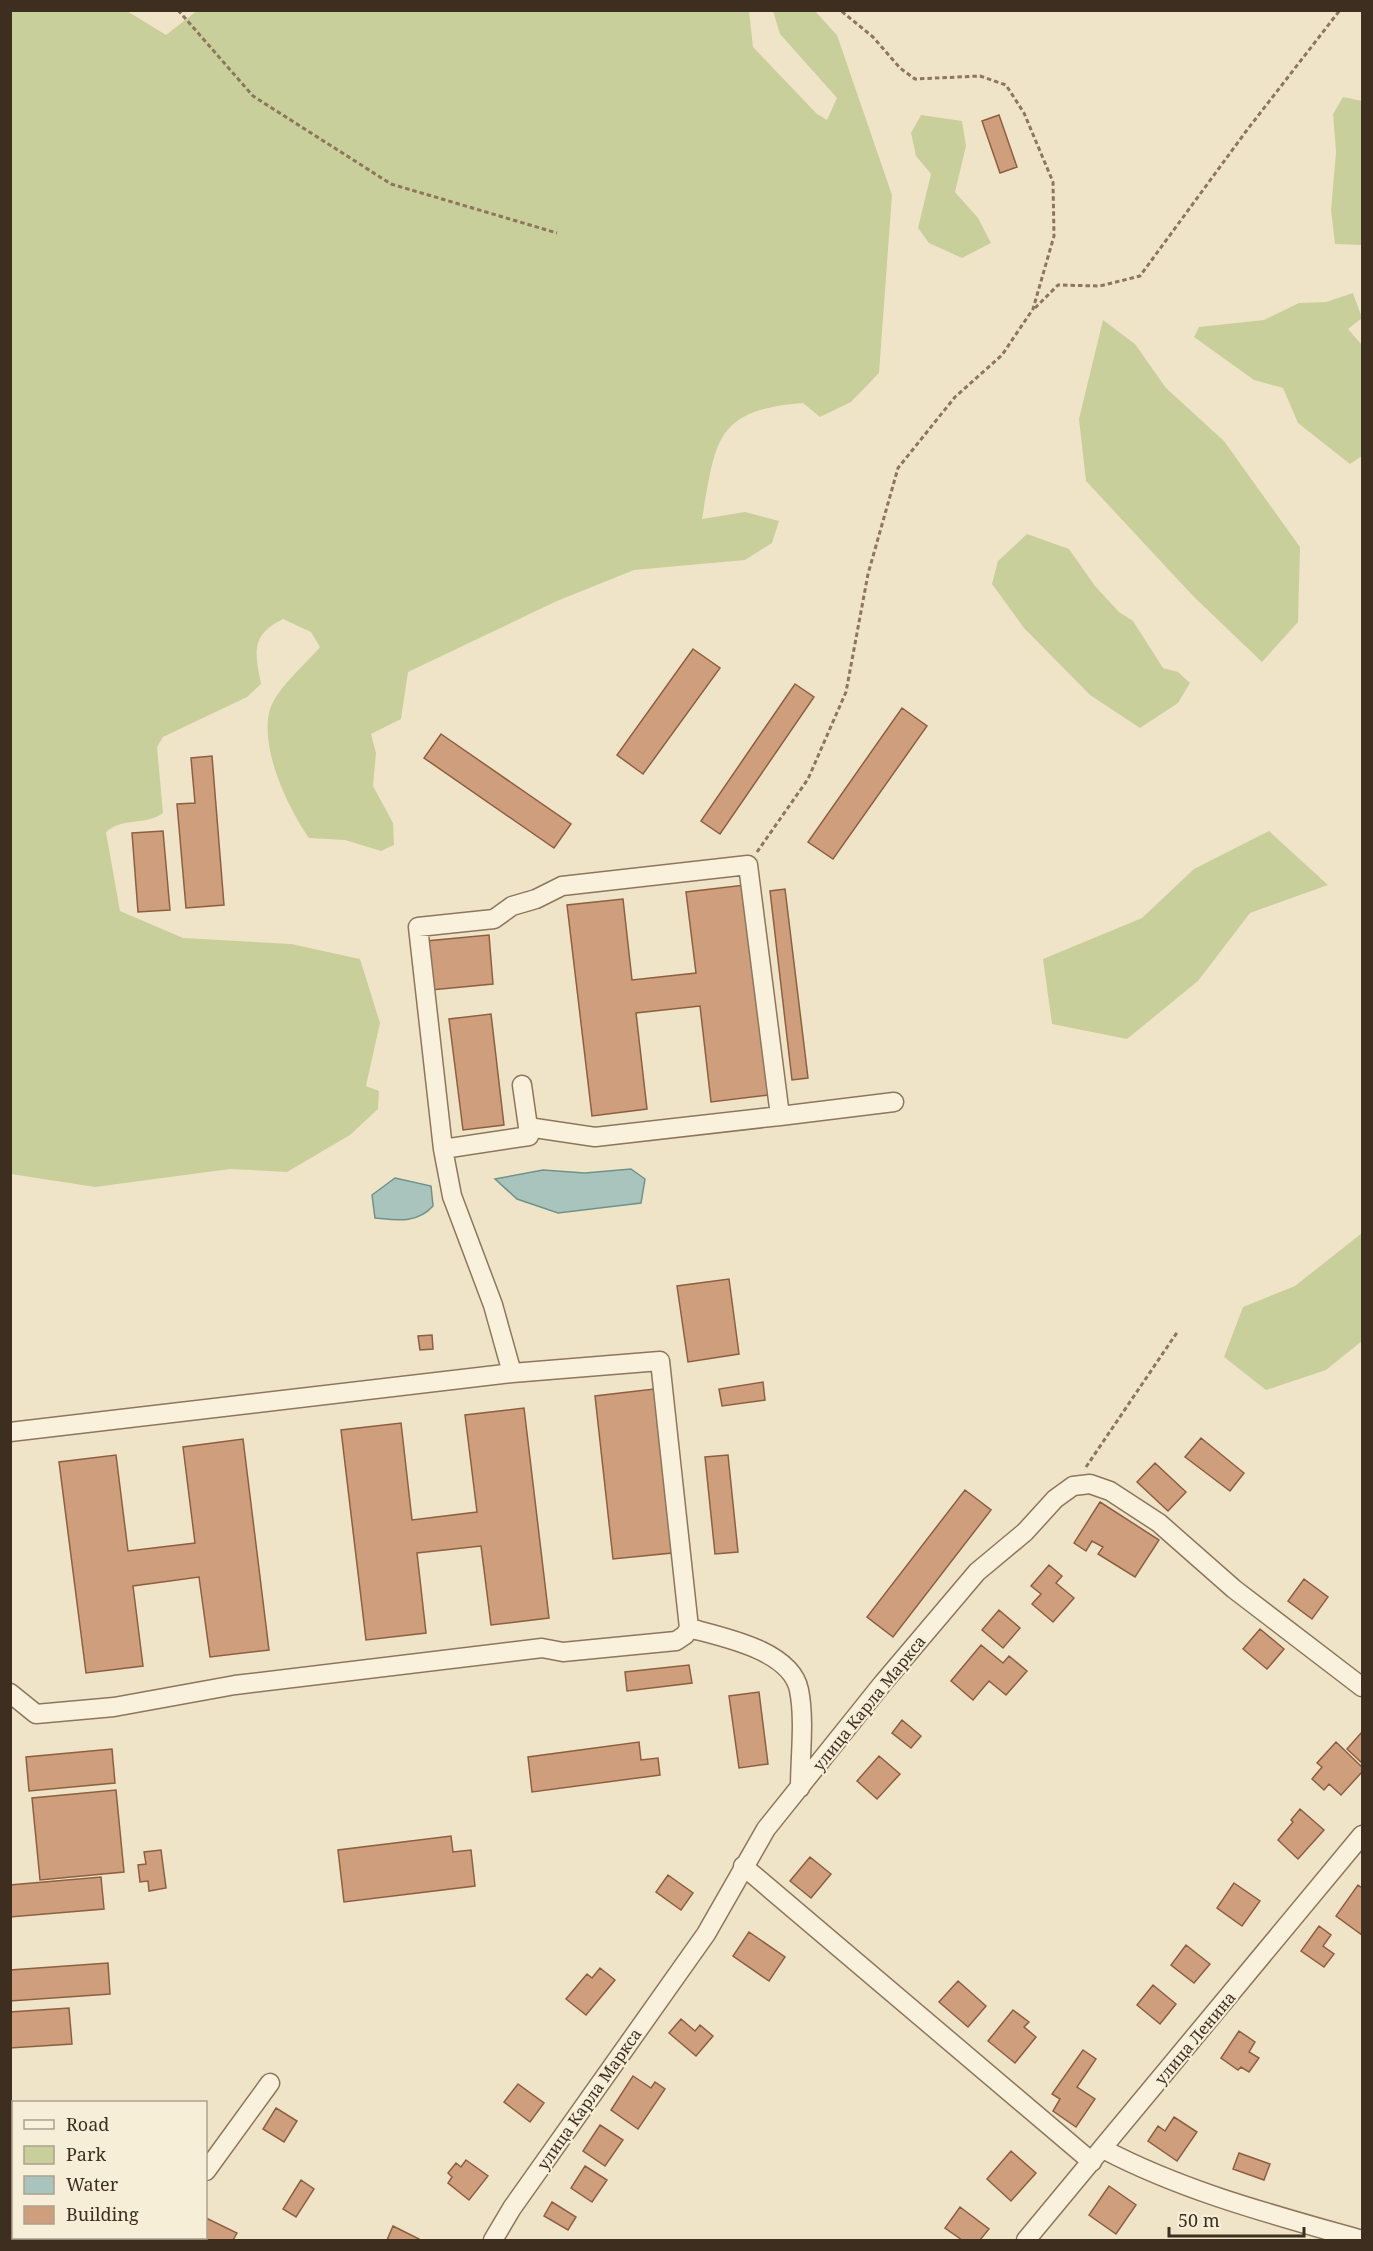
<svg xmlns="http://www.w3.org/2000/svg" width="1373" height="2251" font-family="'Noto Serif',serif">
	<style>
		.green { fill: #c9cf9b }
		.water { fill: #a9c4bc; stroke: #6f938a; stroke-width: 1.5 }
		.building { fill: #cf9f7d; stroke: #8d5f41; stroke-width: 1.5 }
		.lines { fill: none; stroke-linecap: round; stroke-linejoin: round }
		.minor-casing { stroke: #8d765c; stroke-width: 21 }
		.path { stroke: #8d765c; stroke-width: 3; stroke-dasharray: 4.5 3; stroke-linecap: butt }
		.minor { stroke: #faf1dc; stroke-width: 18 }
		.labels { text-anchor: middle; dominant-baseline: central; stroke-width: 4.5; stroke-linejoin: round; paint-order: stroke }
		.street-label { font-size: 16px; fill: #3d2e20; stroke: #f7eed8 }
	</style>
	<rect width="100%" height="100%" fill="#f0e4c8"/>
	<path class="green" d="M198,10L749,11L753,47L817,114L827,120L837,98L780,34L773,11H815L837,35L892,195L879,373L851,402L820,417L803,403C714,410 716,441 702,519L745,512L779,521L772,543L745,560L634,570L557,601L408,672L401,719L371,734L376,753L373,786L393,823L394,845L381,851L345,840L309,838C288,808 261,751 269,713C274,690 305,665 320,647L311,632L283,619C250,635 255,653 261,684L247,697L163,737L157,747L163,813C145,826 123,817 106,832L120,911L183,938L291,944L360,959L380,1023L366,1086L379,1091L378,1109L350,1135L287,1172L230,1169L95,1187L11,1174V11H127L166,35Z
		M1343,97L1362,101V245L1335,244L1331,210L1336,152L1333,114Z
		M921,115L962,121L966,146L955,192L978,218L991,243L962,258L929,243L918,228L931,174L916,156L911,133Z
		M1353,293L1362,318L1348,329L1362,345V456L1350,464L1298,423L1283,388L1254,380L1194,337L1199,327L1264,320L1299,303L1326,302Z
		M1103,320L1135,344L1166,388L1224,441L1300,547L1298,622L1262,662L1194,597L1086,481L1079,419Z
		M1027,534L1069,549L1095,586L1119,612L1133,621L1163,668L1178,672L1190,683L1178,703L1140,728L1090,695L1024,628L992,584L998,561Z
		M1269,831L1328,885L1250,913L1198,981L1127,1039L1052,1024L1043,959L1142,918L1194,869Z
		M1362,1233V1341L1326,1370L1266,1390L1224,1357L1243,1307L1295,1286Z"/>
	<path class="water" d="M631,1169L645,1179L641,1203L558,1213L517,1199L495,1179L543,1170L585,1173Z
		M395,1178L431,1186L433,1206C417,1224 396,1220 375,1218L372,1195Z"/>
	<path class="building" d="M999,115L1017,167L1000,173L982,121Z
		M693,649L720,668L643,774L617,755Z
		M795,684L814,697L720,834L701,821Z
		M902,708L927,726L833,859L808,842Z
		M441,734L571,824L554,848L424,758Z
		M212,756L224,905L186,908L177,804L195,803L191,758Z
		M163,831L170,910L138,912L132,833Z
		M745,885L769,1095L711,1102L700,1006L636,1013L647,1109L592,1116L567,905L623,899L632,980L696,973L686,892Z
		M785,889L808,1078L792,1080L770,891Z
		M489,935L493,984L431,990L426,941Z
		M491,1014L504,1125L463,1130L449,1019Z
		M729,1279L739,1354L688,1362L677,1286Z
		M432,1335L433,1349L420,1350L418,1336Z
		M763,1382L765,1400L722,1406L719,1389Z
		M654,1389L672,1553L613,1559L595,1396Z
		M524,1408L549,1618L491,1625L481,1546L417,1553L426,1633L366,1640L341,1430L401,1423L412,1520L477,1512L465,1415Z
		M1201,1438L1244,1473L1230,1491L1185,1457Z
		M243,1439L269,1650L210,1657L199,1577L133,1586L143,1666L86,1673L59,1462L116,1455L128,1551L195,1543L183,1447Z
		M728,1455L738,1552L715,1554L705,1457Z
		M1155,1463L1186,1492L1168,1511L1137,1482Z
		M965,1490L991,1510L893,1637L867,1617Z
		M1100,1502L1159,1540L1135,1577L1098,1554L1103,1547L1092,1541L1086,1551L1074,1543Z
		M1049,1565L1062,1576L1056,1583L1074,1598L1053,1622L1032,1604L1041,1594L1031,1586Z
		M1304,1579L1328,1597L1312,1619L1288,1601Z
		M999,1610L1020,1628L1003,1648L982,1630Z
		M1260,1629L1284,1649L1267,1669L1243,1649Z
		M981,1645L1003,1663L1009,1656L1027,1671L1006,1695L989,1681L973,1700L951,1681Z
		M689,1665L692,1683L627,1691L625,1672Z
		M759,1692L768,1764L739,1768L729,1696Z
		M902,1720L921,1736L911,1748L892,1733Z
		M1361,1733L1362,1734V1763L1347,1749Z
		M639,1742L641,1760L658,1758L660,1775L532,1792L528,1757Z
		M1336,1742L1362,1767V1772L1341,1795L1329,1784L1324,1790L1312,1779L1322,1767L1317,1763Z
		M112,1749L115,1783L29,1791L26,1757Z
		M879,1756L900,1774L877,1799L857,1781Z
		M116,1790L124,1872L40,1880L32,1798Z
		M1300,1809L1324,1830L1298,1859L1278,1840L1293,1822L1291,1820Z
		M451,1836L453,1852L471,1850L475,1886L344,1902L338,1850Z
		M161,1850L166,1888L149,1891L148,1881L140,1882L138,1865L146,1864L144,1852Z
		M810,1857L831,1874L811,1898L790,1881Z
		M668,1875L693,1893L681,1910L656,1892Z
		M101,1877L104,1909L10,1917V1885Z
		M1234,1883L1260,1901L1242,1926L1217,1908Z
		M1358,1885L1362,1888V1935L1336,1916Z
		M1319,1926L1331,1935L1323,1946L1334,1954L1324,1967L1301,1951Z
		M749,1932L785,1957L769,1981L733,1956Z
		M1186,1945L1210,1964L1194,1983L1171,1965Z
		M108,1963L110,1994L10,2001V1970Z
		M600,1968L615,1980L586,2015L566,1999L587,1974L592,1978Z
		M958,1981L986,2006L968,2027L939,2002Z
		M1153,1985L1176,2004L1160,2024L1137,2005Z
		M69,2008L72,2044L10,2048V2012Z
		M1013,2010L1029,2022L1024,2027L1036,2037L1015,2063L988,2041Z
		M681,2019L695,2031L700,2025L713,2036L696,2056L669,2033Z
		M1239,2031L1255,2042L1249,2052L1259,2058L1249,2072L1241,2067L1238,2070L1221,2058Z
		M1083,2050L1096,2059L1077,2087L1095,2099L1076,2127L1053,2111L1060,2099L1052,2094Z
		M633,2076L651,2088L655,2082L665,2089L638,2129L611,2110Z
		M518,2084L544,2103L530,2122L504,2102Z
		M276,2108L297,2121L284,2142L263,2129Z
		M1174,2117L1197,2132L1177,2161L1148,2141L1158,2126L1165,2131Z
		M600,2125L623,2140L605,2166L583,2151Z
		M1011,2151L1036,2173L1011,2201L987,2179Z
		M1239,2153L1270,2164L1264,2180L1233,2169Z
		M466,2160L488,2176L469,2200L448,2183L452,2177L448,2173L456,2163L461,2167Z
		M585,2166L607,2180L592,2202L571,2188Z
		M301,2180L314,2189L296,2217L283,2209Z
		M1109,2186L1136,2205L1116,2234L1089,2215Z
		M552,2202L576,2217L568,2230L544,2216Z
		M10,2203H14V2231H10Z
		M960,2207L989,2229L980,2240H962L945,2228Z
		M206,2218L237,2233L233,2240H193L194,2238H206Z
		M393,2226L419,2239L418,2240H387Z"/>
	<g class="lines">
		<g class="minor-casing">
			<path id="minor" d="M522,1085L528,1127
				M780,1116L894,1102
				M443,1149L529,1136L528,1127L595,1137L780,1116L748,865L562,886L536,899L512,906L494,919L418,927L443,1149L452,1196L493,1305L512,1373
				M10,1432L512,1373L660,1361L689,1628L685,1635L676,1641L563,1652L542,1648L235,1685L114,1707L36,1714L10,1693
				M689,1628C722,1637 791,1650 799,1690C805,1720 800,1757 800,1788
				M743,1866L1092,2162
				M1103,2149C1185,2192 1274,2215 1362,2240
				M206,2171L270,2083
				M164,2240L165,2238
				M493,2240L512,2208L706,1934L766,1829L883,1683L977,1572L1025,1532L1055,1499L1073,1486L1090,1484L1110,1491L1159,1523L1234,1589L1362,1687
				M1026,2240L1362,1835"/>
		</g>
		<path class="path" d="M178,10L253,96L391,184L557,233
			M1035,308L1058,285L1100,286L1140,276L1247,130L1340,10
			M757,852L808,779L846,692L868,574L898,468L955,397L1002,355L1033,309L1054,236L1053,182L1024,113L1006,85L980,76L915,79L900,68L873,37L840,10
			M1086,1467L1178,1331"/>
		<use href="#minor" class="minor"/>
	</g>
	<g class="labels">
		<g class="street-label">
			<text transform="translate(869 1703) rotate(-51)">улица Карла Маркса</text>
			<text transform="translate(1195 2038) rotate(-50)">улица Ленина</text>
			<text transform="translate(589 2099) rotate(-55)">улица Карла Маркса</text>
		</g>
	</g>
	<rect width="1373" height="2251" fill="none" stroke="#3d2e20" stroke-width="24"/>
	<rect x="12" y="2101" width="195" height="138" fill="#f7eed8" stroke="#ada18e" stroke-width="1.5"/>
	<rect x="24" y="2120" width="30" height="9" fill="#faf1dc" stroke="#ada18e" stroke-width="1.5"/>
	<text x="66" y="2131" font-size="18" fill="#3d2e20">Road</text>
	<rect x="24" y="2146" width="30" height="18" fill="#c9cf9b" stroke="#ada18e" stroke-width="1.5"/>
	<text x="66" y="2161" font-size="18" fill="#3d2e20">Park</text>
	<rect x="24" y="2176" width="30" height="18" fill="#a9c4bc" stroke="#ada18e" stroke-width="1.5"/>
	<text x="66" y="2191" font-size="18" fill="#3d2e20">Water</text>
	<rect x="24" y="2206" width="30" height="18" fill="#cf9f7d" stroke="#ada18e" stroke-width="1.5"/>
	<text x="66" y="2221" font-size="18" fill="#3d2e20">Building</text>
	<path d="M1169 2227v9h135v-9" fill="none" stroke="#3d2e20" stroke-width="3"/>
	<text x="1178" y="2227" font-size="18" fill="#3d2e20" stroke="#f7eed8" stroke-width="4.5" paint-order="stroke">50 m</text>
</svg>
